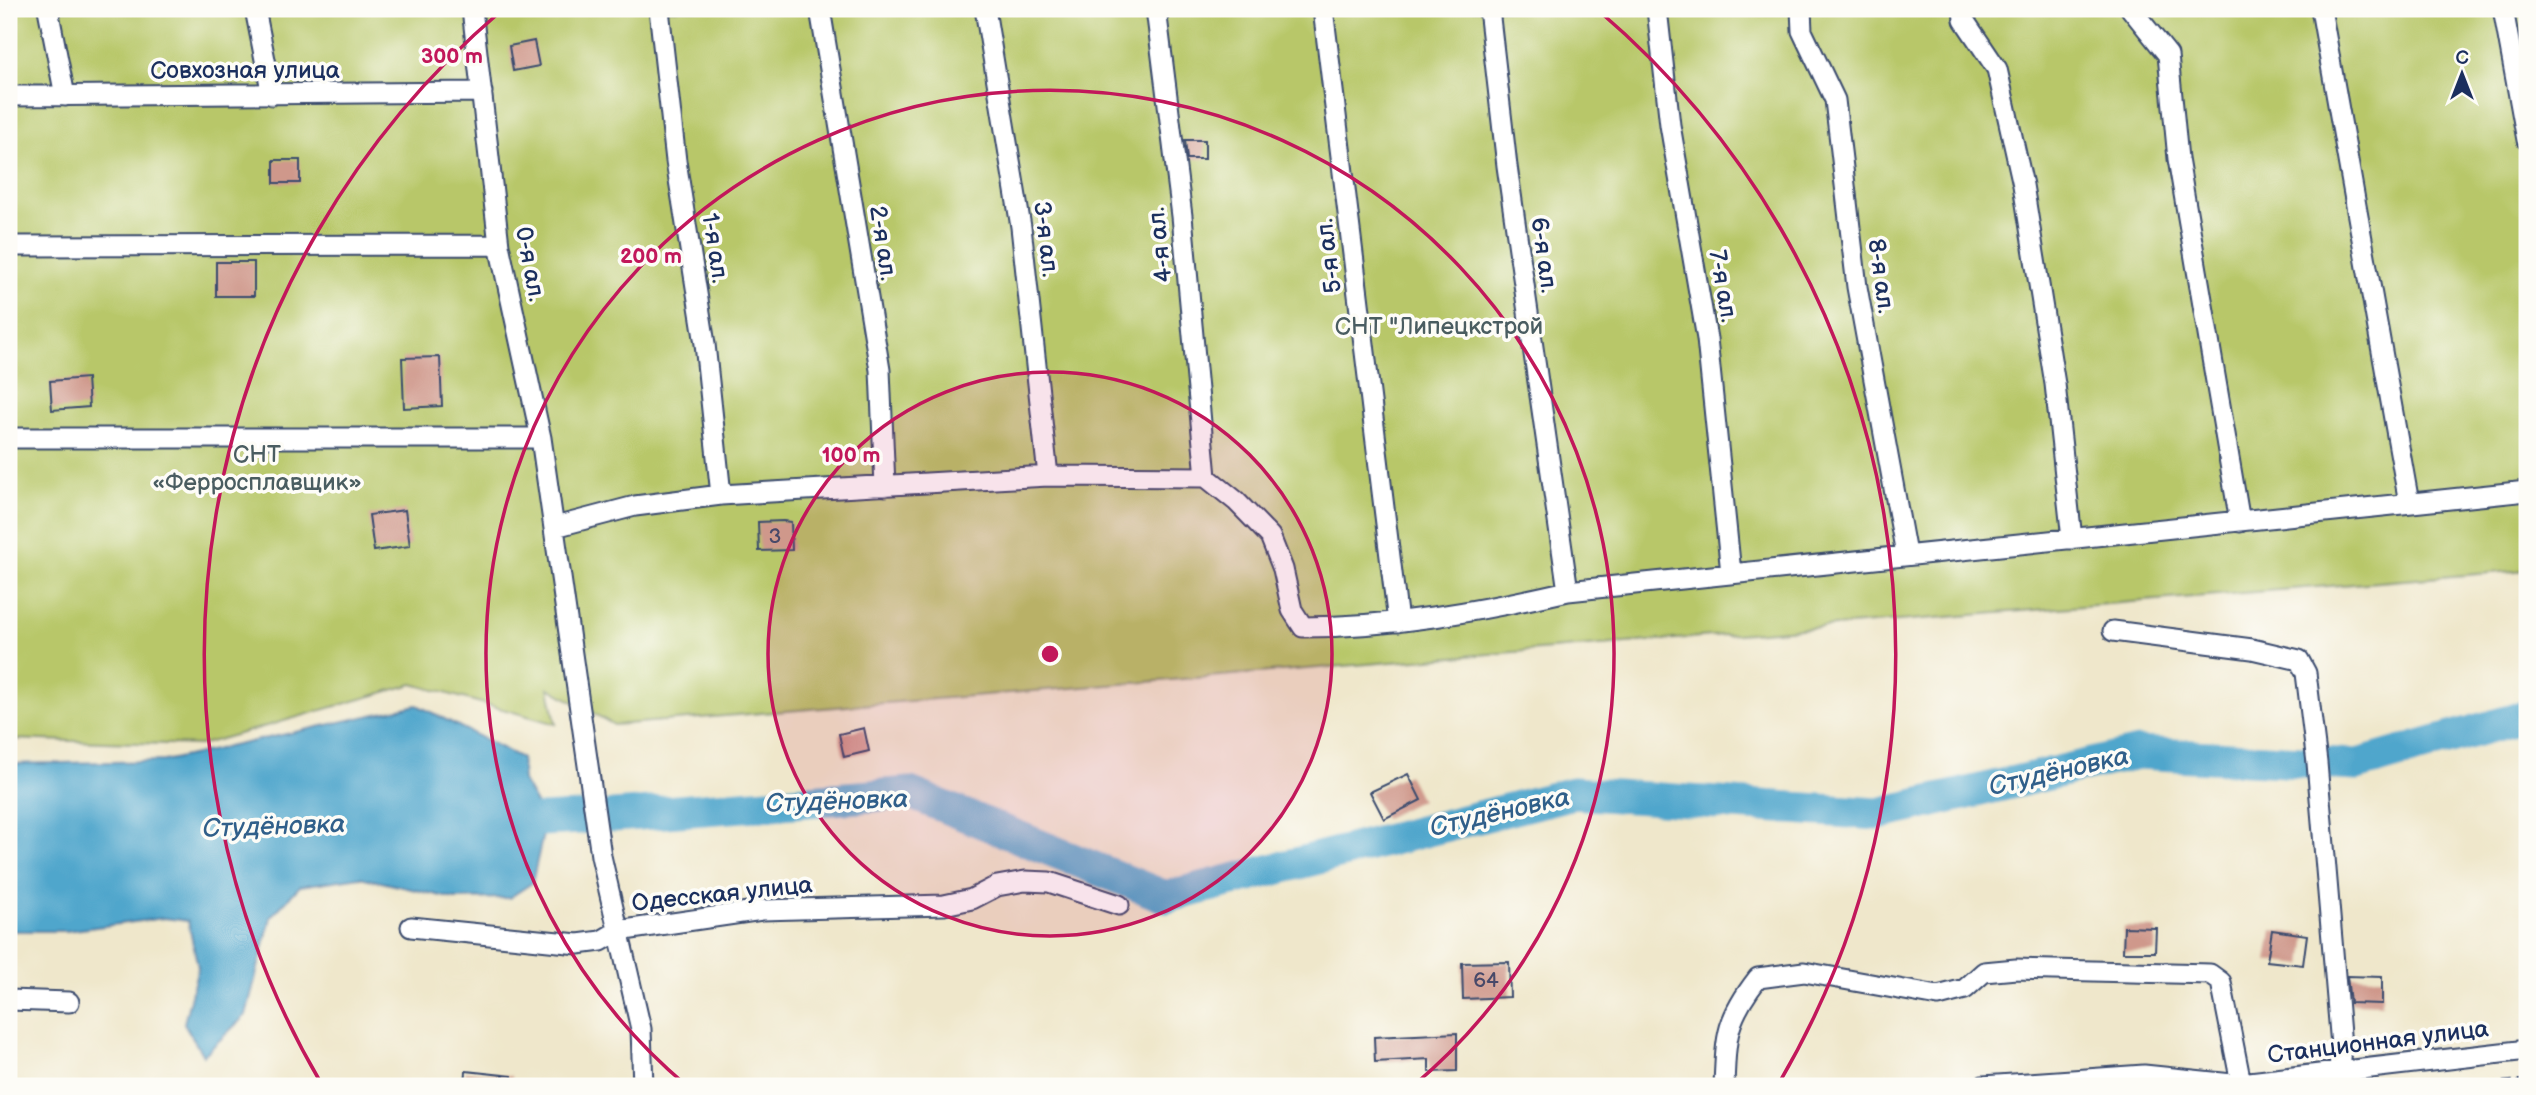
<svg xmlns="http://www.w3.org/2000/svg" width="2536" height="1095" font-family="'Balsamiq Sans',sans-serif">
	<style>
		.green { fill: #b8c769; stroke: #6a7b64; stroke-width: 2 }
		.water { fill: #50a6cc; stroke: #366a95; stroke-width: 2 }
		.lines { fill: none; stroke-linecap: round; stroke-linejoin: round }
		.river { stroke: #50a6cc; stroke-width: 33 }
		.building { fill: #cf988b }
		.minor-casing { stroke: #3b4b6e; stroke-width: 23 }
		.minor { stroke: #fff; stroke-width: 19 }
		.rail { stroke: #1b2f5e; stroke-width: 5; stroke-dasharray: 10 5; stroke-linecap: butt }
		.ring { fill: none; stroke: #c2185b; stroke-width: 3.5 }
		.labels { text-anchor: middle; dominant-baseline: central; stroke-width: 7; stroke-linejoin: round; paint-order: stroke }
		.number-label { font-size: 21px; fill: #484969 }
		.street-label { font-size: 24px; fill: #1b2f5e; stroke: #fdfcf7 }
		.park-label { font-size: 24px; fill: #4a5d61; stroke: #fdfcf7 }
		.water-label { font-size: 26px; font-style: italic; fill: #305f8a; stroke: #fdfcf7 }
		.centre { fill: #c2185b; stroke: #fdfcf7; stroke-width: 3.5 }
		.ring-label { font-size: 21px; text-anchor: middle; font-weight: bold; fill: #c2185b; stroke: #fdfcf7; stroke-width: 7; stroke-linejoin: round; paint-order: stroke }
	</style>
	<rect width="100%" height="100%" fill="#fdfcf7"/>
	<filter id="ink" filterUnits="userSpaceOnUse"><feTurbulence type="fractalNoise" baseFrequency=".0143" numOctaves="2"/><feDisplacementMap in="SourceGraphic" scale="14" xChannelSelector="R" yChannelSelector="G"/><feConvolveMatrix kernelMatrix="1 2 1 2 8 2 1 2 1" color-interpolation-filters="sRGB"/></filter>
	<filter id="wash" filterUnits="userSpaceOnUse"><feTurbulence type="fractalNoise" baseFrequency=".00686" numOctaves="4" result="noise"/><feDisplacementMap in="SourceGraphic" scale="28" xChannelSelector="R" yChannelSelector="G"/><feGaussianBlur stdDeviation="1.57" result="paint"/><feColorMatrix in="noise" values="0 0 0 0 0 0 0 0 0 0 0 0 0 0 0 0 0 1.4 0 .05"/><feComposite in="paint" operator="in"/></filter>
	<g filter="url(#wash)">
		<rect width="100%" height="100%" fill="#efe7cb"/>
		<path class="green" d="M9,9H2527V570L614,725L549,688L556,724L413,684L200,745L9,739Z"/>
		<path class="water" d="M417,705L521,758L523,781L546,821L532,883L509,898L454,899L360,877L300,886L271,917L246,1015L203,1056L184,1023L198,967L188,921L164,918L66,931H9V764L164,761Z"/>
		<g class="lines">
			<path class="river" d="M613,816L910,793L1166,897L1573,793L1878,814L2138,753L2357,765L2527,716
				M501,822L581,818"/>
		</g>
		<g id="blocks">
			<path class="building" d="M534,41L539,66L513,71L509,46Z
				M1185,140H1205V159H1187Z
				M274,160H300V183H274Z
				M216,262H254V296H216Z
				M440,357L442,406L404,408L402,358Z
				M87,378L89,407L52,410L50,381Z
				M405,510L410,546L374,551L369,515Z
				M783,521L791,522L792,550L759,551L758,522Z
				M864,728L869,751L844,757L839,734Z
				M1408,774L1421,800L1384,819L1370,792Z
				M2124,927L2156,928L2155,952H2123Z
				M2272,930L2307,935L2303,965L2267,961Z
				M1509,962L1510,997L1463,999L1462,963Z
				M2347,976L2382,977V1004L2350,1003Z
				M1457,1033V1071L1429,1072V1059L1375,1062L1374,1037Z
				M466,1071L512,1076V1086H465Z"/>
		</g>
	</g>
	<g filter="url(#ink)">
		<use href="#blocks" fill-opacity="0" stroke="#3b4b6e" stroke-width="2"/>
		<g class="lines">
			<g class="minor-casing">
				<path id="minor" d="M48,9L65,96
					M255,9L272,95
					M472,9L499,245L541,438L601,856L641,1029L643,1086
					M659,9L676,161L705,344L721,495
					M820,9L880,370L885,486
					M985,9L1021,227L1048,476
					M1156,9L1182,216L1206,477
					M1323,9L1398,622
					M1489,9L1507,166L1568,591
					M1657,9L1670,125L1707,339L1731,573
					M1801,9L1802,31L1835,100L1857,287L1906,554
					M1963,9L1964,20L1997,69L2023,185L2055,384L2072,539
					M2131,9L2168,55L2178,159L2240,522
					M2321,9L2409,503
					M2503,9L2527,140
					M9,96L482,92
					M9,246L499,245
					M9,438H541
					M555,527L635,506L721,495L1048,476L1206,477L1236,501L1270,536L1283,569L1292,610L1303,627C1393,627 1481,611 1568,591L2527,491
					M2113,631L2252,649L2299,660L2306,673L2317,763L2341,1046L2339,1071
					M411,927L578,944L601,941L618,931L762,910L944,905L972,899L997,886L1025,881L1049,882L1119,905
					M9,1000L69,1002
					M1724,1086C1726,1036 1726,1019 1758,978L1804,972L1938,996L1965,989L1984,972L2016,969L2210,974L2221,982L2241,1083
					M1983,1086L2144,1075L2232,1084L2527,1050"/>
			</g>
			<use href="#minor" class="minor"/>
			<path class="rail" d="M2473,1086L2527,1081"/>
		</g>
	</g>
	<circle cx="1050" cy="654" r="282" fill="#c2185b" fill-opacity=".12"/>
	<g class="ring">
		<circle cx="1050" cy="654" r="282"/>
		<path d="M687 1086A564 564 0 1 1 1413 1086"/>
		<path d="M321 1083A846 846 0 0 1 501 11M1599 11A846 846 0 0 1 1779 1083"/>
	</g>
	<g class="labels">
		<g class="number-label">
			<text x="775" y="536">3</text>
			<text x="1486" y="980">64</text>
		</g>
		<g class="street-label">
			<text x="245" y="70">Совхозная улица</text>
			<text transform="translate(1046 239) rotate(83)">3-я ал.</text>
			<text transform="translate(883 243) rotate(81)">2-я ал.</text>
			<text transform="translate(1160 245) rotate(-96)">4-я ал.</text>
			<text transform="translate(715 248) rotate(81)">1-я ал.</text>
			<text transform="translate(1544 255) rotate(82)">6-я ал.</text>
			<text transform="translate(1329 256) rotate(-97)">5-я ал.</text>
			<text transform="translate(530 264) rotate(79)">0-я ал.</text>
			<text transform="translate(1881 276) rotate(82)">8-я ал.</text>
			<text transform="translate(1723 286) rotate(80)">7-я ал.</text>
			<text transform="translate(722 894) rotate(-6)">Одесская улица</text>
			<text transform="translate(2378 1042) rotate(-7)">Станционная улица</text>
		</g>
		<g class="park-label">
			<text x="1439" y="326">СНТ "Липецкстрой</text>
			<text x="257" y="454">СНТ<tspan x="257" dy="28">«Ферросплавщик»</tspan></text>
		</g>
		<g class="water-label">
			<text transform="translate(2059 772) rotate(-13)">Студёновка</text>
			<text transform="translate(837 802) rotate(-2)">Студёновка</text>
			<text transform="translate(1500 813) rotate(-13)">Студёновка</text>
			<text transform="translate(274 827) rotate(-2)">Студёновка</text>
		</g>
	</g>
	<circle cx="1050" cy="654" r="10" class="centre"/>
	<g class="ring-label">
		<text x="452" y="63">300 m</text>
		<text x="651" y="263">200 m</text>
		<text x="851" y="462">100 m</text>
	</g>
	<rect width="2536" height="1095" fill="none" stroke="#fdfcf7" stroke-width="35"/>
	<g transform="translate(2462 74)" stroke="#fdfcf7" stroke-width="5" paint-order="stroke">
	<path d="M0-5L12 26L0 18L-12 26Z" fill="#1b2f5e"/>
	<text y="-10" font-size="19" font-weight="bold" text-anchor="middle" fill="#1b2f5e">С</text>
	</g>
</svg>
